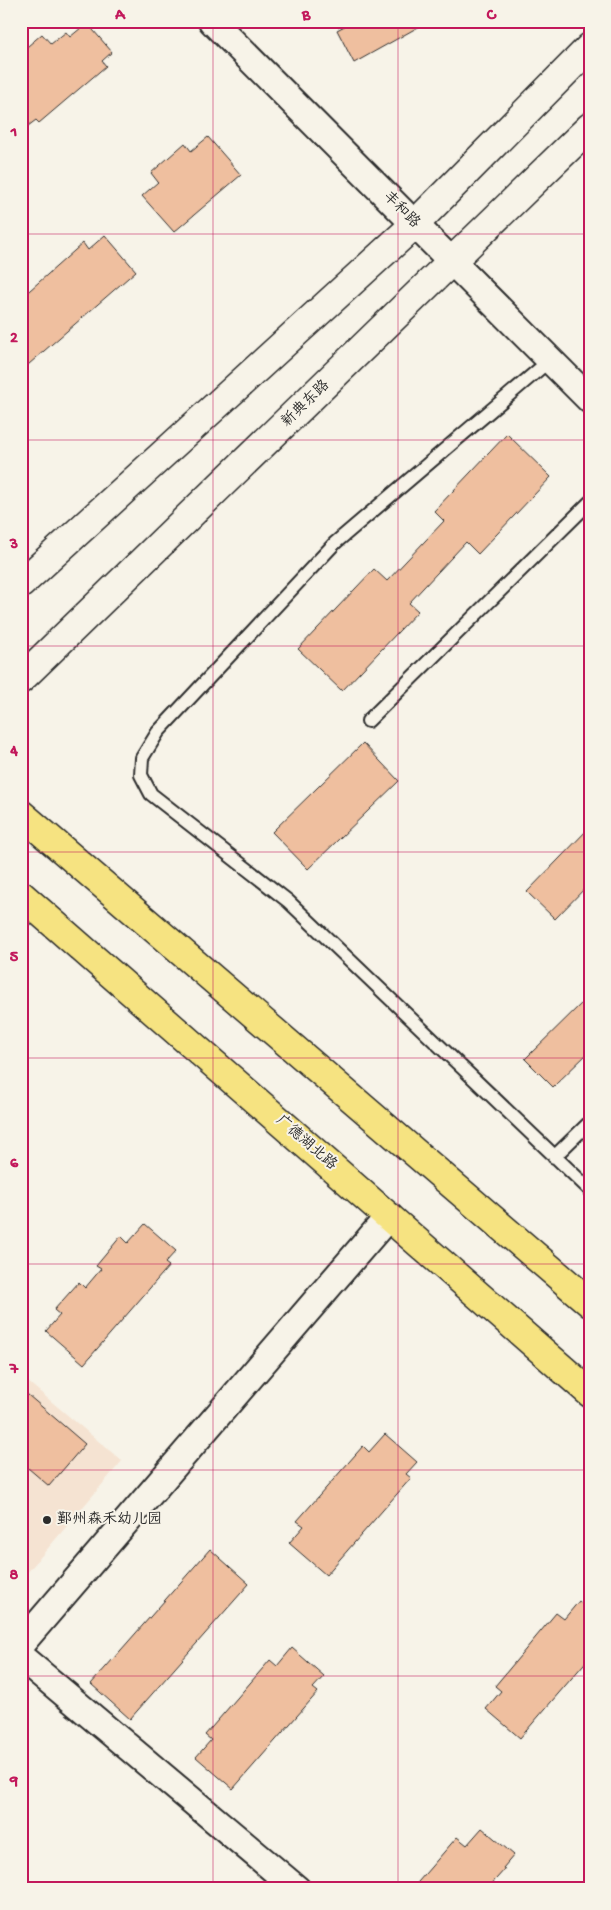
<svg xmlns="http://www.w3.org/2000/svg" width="611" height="1910" font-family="'Gochi Hand','LXGW WenKai TC',sans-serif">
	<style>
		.built { fill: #f5e3d2 }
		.building { fill: #efbf9f; stroke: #2b2b2b }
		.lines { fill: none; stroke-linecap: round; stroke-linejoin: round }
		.lane-casing { stroke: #2b2b2b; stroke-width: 16 }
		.street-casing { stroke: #2b2b2b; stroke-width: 30 }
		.secondary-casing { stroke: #2b2b2b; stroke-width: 31 }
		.primary-casing { stroke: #2b2b2b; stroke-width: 31 }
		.lane { stroke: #f7f3e8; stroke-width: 12 }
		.street { stroke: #f7f3e8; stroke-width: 26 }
		.secondary { stroke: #f7f3e8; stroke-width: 28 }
		.primary { stroke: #f6e381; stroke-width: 28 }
		.grid { fill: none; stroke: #c2185b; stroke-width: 1; stroke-opacity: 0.55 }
		.poi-dot { fill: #2b2b2b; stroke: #f7f3e8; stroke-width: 2 }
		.labels { text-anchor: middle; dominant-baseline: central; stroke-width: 4; stroke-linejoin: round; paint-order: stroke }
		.street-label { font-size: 15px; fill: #2b2b2b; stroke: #f7f3e8 }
		.poi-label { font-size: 15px; fill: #2b2b2b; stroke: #f7f3e8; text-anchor: start }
		.neatline { fill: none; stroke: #c2185b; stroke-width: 2 }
		.grid-label { font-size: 16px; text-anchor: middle; font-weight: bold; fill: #c2185b }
	</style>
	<rect width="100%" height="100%" fill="#f7f3e8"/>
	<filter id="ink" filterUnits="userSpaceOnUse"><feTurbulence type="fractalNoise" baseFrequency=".02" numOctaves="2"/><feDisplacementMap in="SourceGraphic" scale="10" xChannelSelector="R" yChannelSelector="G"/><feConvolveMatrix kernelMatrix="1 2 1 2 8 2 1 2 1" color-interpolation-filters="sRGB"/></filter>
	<g filter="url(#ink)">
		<path class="built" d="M21,1376L122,1461L21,1580Z"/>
		<path class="building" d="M354,21H429L354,63L337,30Z
			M87,23L112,52L102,61L106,66L39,123L36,120L24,129L21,126V68L24,67L21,64V52L42,34L51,44L66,32L70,37Z
			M208,137L241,175L174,232L142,196L158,182L151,173L185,143L191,151Z
			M105,235L136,271L21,371V298L83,243L88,250Z
			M507,434L551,477L478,554L466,542L409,603L418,611L342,691L298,649L374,569L387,581L444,521L434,511Z
			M363,743L399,781L308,869L272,832Z
			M590,827V883L555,919L527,892Z
			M588,997L590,999V1051L553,1087L525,1059Z
			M145,1224L176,1251L165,1263L169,1266L84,1364L46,1331L60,1315L54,1310L79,1282L85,1288L101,1269L96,1266L121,1236L128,1243Z
			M21,1389L85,1444L49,1486L21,1462Z
			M385,1434L417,1462L406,1474L411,1478L326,1575L289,1543L304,1526L297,1521L363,1446L369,1452Z
			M210,1549L249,1584L130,1719L91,1684Z
			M579,1601L590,1611V1657L520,1738L486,1709L501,1691L495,1686L556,1613L564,1619Z
			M292,1648L324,1676L313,1688L318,1692L233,1789L196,1757L211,1740L205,1735L270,1660L277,1666Z
			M482,1828L514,1855L503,1868L505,1869L487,1889H412L457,1837L467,1845Z"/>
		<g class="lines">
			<g class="lane-casing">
				<path id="lane" d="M550,360L335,543L158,732L142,758L141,775L151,794L288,901L590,1190
					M368,721L590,502
					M554,1157L590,1122"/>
			</g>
			<g class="street-casing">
				<path id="street" d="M212,21L590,400
					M21,1644L389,1216
					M21,1657L297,1889"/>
			</g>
			<g class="secondary-casing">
				<path id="secondary" d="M21,584L415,224L590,47
					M21,679L590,127"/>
			</g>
			<g class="primary-casing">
				<path id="primary" d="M21,814L590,1303
					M21,895L590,1393"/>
			</g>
			<use href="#lane" class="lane"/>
			<use href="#street" class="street"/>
			<use href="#secondary" class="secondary"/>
			<use href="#primary" class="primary"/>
		</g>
	</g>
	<path class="grid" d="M213,21V1889M398,21V1889M21,234H590M21,440H590M21,646H590M21,852H590M21,1058H590M21,1264H590M21,1470H590M21,1676H590"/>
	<circle class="poi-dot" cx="47" cy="1520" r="5"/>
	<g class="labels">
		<g class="street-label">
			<text transform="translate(401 210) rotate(45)">丰和路</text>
			<text transform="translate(306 404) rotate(-44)">新典东路</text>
			<text transform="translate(306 1143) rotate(41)">广德湖北路</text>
		</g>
		<g class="poi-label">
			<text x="57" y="1520">鄞州森禾幼儿园</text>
		</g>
	</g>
	<rect width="611" height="1910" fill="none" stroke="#f7f3e8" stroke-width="55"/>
	<rect x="28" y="28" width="556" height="1854" class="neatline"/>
	<g class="grid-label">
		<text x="120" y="19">A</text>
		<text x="306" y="19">B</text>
		<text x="491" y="19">C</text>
		<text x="14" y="136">1</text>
		<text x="14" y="342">2</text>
		<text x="14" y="548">3</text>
		<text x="14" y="755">4</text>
		<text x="14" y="961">5</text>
		<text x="14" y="1167">6</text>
		<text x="14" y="1373">7</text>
		<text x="14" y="1579">8</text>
		<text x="14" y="1785">9</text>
	</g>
</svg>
